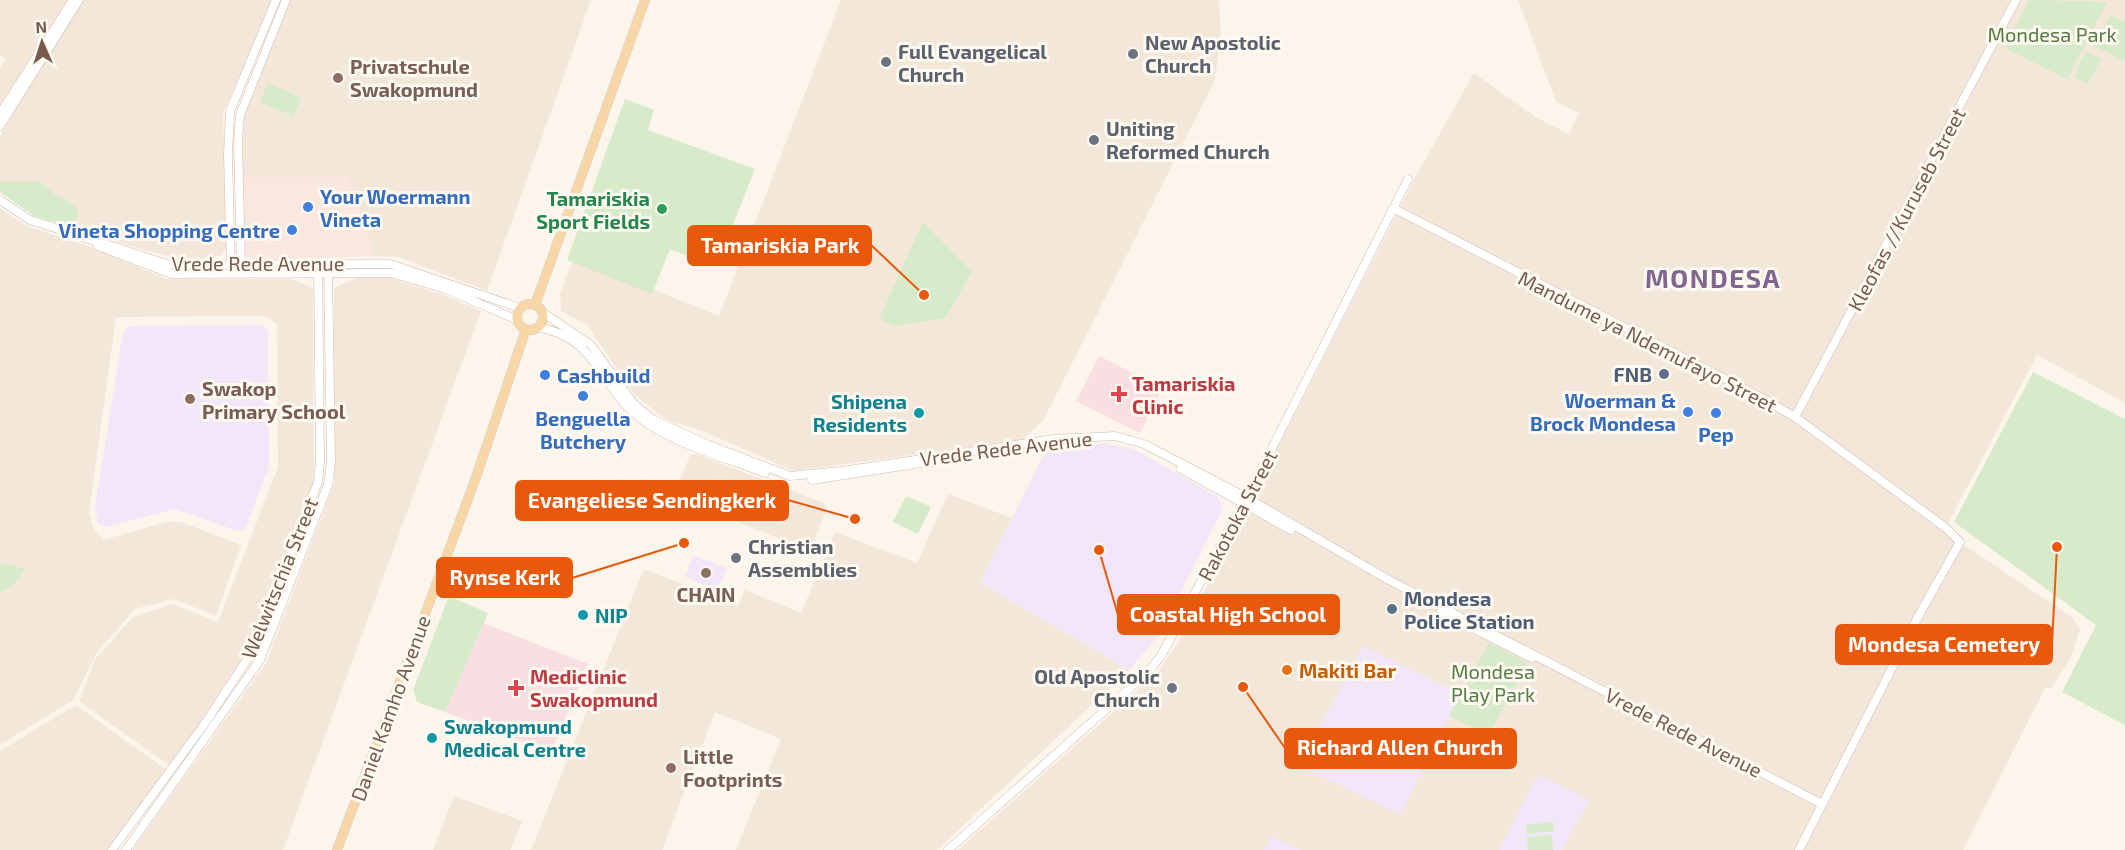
<svg xmlns="http://www.w3.org/2000/svg" width="2125" height="850" font-family="'Exo 2',sans-serif">
	<style>
		.residential { fill: #f3e7d9 }
		.commercial { fill: #fbe7df }
		.education { fill: #f2e7f9 }
		.medical { fill: #f9dee2 }
		.green { fill: #d7eac9 }
		.lines { fill: none; stroke-linecap: round; stroke-linejoin: round }
		.minor-casing { stroke: #cebdb0; stroke-width: 9 }
		.major-casing { stroke: #d9d1cd; stroke-width: 10 }
		.minor { stroke: #fff; stroke-width: 8 }
		.major { stroke: #f7d7a7; stroke-width: 9 }
		.worship-dot { fill: #6b7280; stroke: #fef9f1; stroke-width: 2 }
		.education-dot { fill: #8d6e63; stroke: #fef9f1; stroke-width: 2 }
		.shop-dot { fill: #3f7fe0; stroke: #fef9f1; stroke-width: 2 }
		.leisure-dot { fill: #2e9e5b; stroke: #fef9f1; stroke-width: 2 }
		.service-dot { fill: #5c6f8a; stroke: #fef9f1; stroke-width: 2 }
		.health-dot { fill: #e0444e; stroke: #fef9f1; stroke-width: 2 }
		.culture-dot { fill: #0f9aa8; stroke: #fef9f1; stroke-width: 2 }
		.food-dot { fill: #e8710a; stroke: #fef9f1; stroke-width: 2 }
		.labels { text-anchor: middle; dominant-baseline: central; stroke-width: 6; stroke-linejoin: round; paint-order: stroke }
		.park-label { font-size: 20px; fill: #577c46; stroke: #fef9f1 }
		.worship-label { font-size: 20px; font-weight: bold; fill: #5b616d; stroke: #fef9f1; text-anchor: start }
		.education-label { font-size: 20px; font-weight: bold; fill: #785e54; stroke: #fef9f1; text-anchor: start }
		.shop-label { font-size: 20px; font-weight: bold; fill: #366cbe; stroke: #fef9f1; text-anchor: start }
		.leisure-label { font-size: 20px; font-weight: bold; fill: #27864d; stroke: #fef9f1; text-anchor: end }
		.street-label { font-size: 20px; fill: #775c4e; stroke: #fef9f1 }
		.service-label { font-size: 20px; font-weight: bold; fill: #4e5e75; stroke: #fef9f1; text-anchor: end }
		.health-label { font-size: 20px; font-weight: bold; fill: #be3a42; stroke: #fef9f1; text-anchor: start }
		.culture-label { font-size: 20px; font-weight: bold; fill: #0d838f; stroke: #fef9f1; text-anchor: start }
		.food-label { font-size: 20px; font-weight: bold; fill: #c56008; stroke: #fef9f1; text-anchor: start }
		.district-label { font-size: 26px; font-weight: bold; letter-spacing: 1.5px; fill: #826692; stroke: #fef9f1 }
		.leader { fill: none; stroke: #e8590c; stroke-width: 2 }
		.callout-dot { fill: #e8590c; stroke: #fef9f1; stroke-width: 2 }
		.callout { fill: #e8590c; stroke: #e8590c; stroke-width: 2 }
		.callout-label { font-size: 21px; text-anchor: middle; font-weight: bold; fill: #fff }
	</style>
	<rect width="100%" height="100%" fill="#fcf5eb"/>
	<path class="residential" d="M0,0H70L0,109V68L6,59L0,55Z
		M83,0H273L223,113L227,246L222,255L191,262L88,235L69,227L79,217L75,206L52,192L39,181H0V136Z
		M289,0H591L487,291L399,257L374,256L347,177H242V129L247,101Z
		M841,0H1219L1221,41L1214,82L1043,421L1022,440L794,471L705,432L665,419L634,394L587,325L561,311L560,293L574,258L719,316Z
		M1518,0H2125V403L2037,355L1946,527L1960,542L2073,618L2080,629L2071,657L2051,688H2045L1963,850H958L1156,674L1178,643L1415,178L1474,73L1537,118L1569,134L1579,113L1556,102Z
		M0,208L28,227L83,244L167,279H291L313,288L314,481L249,654L170,766L79,701L95,659L132,618L172,604L218,622L278,467L277,324L265,316L116,317L89,512L93,528L103,540L166,522H181L241,545L216,616L174,599L135,609L96,654L73,700L0,745V592L11,587L0,563Z
		M356,278H390L444,295L481,311L283,850H132L266,663L334,484V288Z
		M696,454L824,503L827,509L811,547L805,549L678,498L675,493L690,455Z
		M948,494L1012,518L980,583L1129,670L937,850H736L781,739L715,712L662,850H531L644,569L738,606L745,590L801,613L835,532L917,563Z
		M76,705L168,771L108,850H0V751Z
		M454,796L522,821L510,850H433Z"/>
	<path class="commercial" d="M242,177H347L374,256L252,260L244,256Z"/>
	<path class="education" d="M262,325L268,331L269,467L245,529L237,531L176,509L106,527L98,524L95,507L123,332L128,326Z
		M1104,443L1134,449L1218,497L1223,508L1159,635L1129,670L980,583L1045,452Z
		M693,555L727,568L717,591L685,577Z
		M1363,646L1461,694L1400,815L1299,765Z
		M1542,776L1589,800L1562,850H1499L1536,777Z
		M1271,836L1300,850H1264Z"/>
	<path class="medical" d="M1099,356L1163,388L1140,433L1076,401Z
		M483,623L588,664L555,743L541,748L445,712Z"/>
	<path class="green" d="M2029,0L2107,2L2067,79L2005,48Z
		M2110,15L2125,22V61L2094,46Z
		M2086,51L2101,59L2088,84L2074,77Z
		M268,83L301,98L293,116L260,102Z
		M625,99L654,110L648,130L755,169L716,267L670,249L652,294L567,260Z
		M0,181H39L52,192L75,206L79,217L69,227L34,216L0,192Z
		M923,222L972,272L945,318L894,326L879,319Z
		M2033,372L2125,419V725L2062,692L2096,625L1954,522Z
		M906,496L931,507L918,534L893,522Z
		M0,563L25,569L11,587L0,592Z
		M449,596L488,613L445,712L417,702L413,690Z
		M1489,643L1527,662L1525,670L1488,735L1449,716Z
		M1553,822L1554,831L1527,834L1526,825Z
		M1552,835L1553,850H1528L1527,837Z"/>
	<g class="lines">
		<g class="minor-casing">
			<path id="minor" d="M0,114L73,0
				M0,126L79,0
				M0,200L30,220L170,265L390,264L520,308
				M1393,208L1760,397L1795,417L1946,528L1960,542L1919,615L1799,850
				M98,246L172,274L391,273L446,289L517,320
				M241,268L238,141L240,115L286,0
				M231,270L228,155L230,111L276,0
				M542,312L591,345L633,403L652,419L706,444L790,476L842,471L1054,439L1115,436L1144,444L1244,496L1387,579L1822,804
				M537,327C599,338 598,386 640,418C675,445 725,457 765,473
				M1795,417L2016,0
				M1181,469L1291,530
				M812,480L934,461
				M1441,612L1532,658
				M112,850L206,722L250,655L318,482L320,461L318,264
				M126,850L260,660L328,485L331,462L328,264
				M948,850L1148,672L1161,656L1263,466L1408,179"/>
		</g>
		<g class="major-casing">
			<path id="major" d="M517 317a13 13 0 1 1 26 0a13 13 0 1 1-26 0Z
				M535,305L645,0
				M337,850L474,483L526,329"/>
		</g>
		<use href="#minor" class="minor"/>
		<use href="#major" class="major"/>
	</g>
	<g class="worship-dot">
		<circle cx="1133" cy="54" r="6"/>
		<circle cx="886" cy="62" r="6"/>
		<circle cx="1094" cy="140" r="6"/>
		<circle cx="736" cy="558" r="6"/>
		<circle cx="1172" cy="688" r="6"/>
	</g>
	<g class="education-dot">
		<circle cx="338" cy="78" r="6"/>
		<circle cx="190" cy="399" r="6"/>
		<circle cx="706" cy="573" r="6"/>
		<circle cx="671" cy="768" r="6"/>
	</g>
	<g class="shop-dot">
		<circle cx="308" cy="207" r="6"/>
		<circle cx="292" cy="230" r="6"/>
		<circle cx="545" cy="375" r="6"/>
		<circle cx="583" cy="396" r="6"/>
		<circle cx="1688" cy="412" r="6"/>
		<circle cx="1716" cy="413" r="6"/>
	</g>
	<circle class="leisure-dot" cx="662" cy="209" r="6"/>
	<g class="service-dot">
		<circle cx="1664" cy="374" r="6"/>
		<circle cx="1392" cy="609" r="6"/>
	</g>
	<g class="health-dot">
		<path d="M1116 385h6v6h6v6h-6v6h-6v-6h-6v-6h6z"/>
		<path d="M513 679h6v6h6v6h-6v6h-6v-6h-6v-6h6z"/>
	</g>
	<g class="culture-dot">
		<circle cx="919" cy="413" r="6"/>
		<circle cx="583" cy="615" r="6"/>
		<circle cx="432" cy="738" r="6"/>
	</g>
	<circle class="food-dot" cx="1287" cy="670" r="6"/>
	<g class="labels">
		<g class="park-label">
			<text x="2052" y="34">Mondesa Park</text>
			<text x="1493" y="671">Mondesa<tspan x="1493" dy="23">Play Park</tspan></text>
		</g>
		<g class="worship-label">
			<text x="1145" y="42">New Apostolic<tspan x="1145" dy="23">Church</tspan></text>
			<text x="898" y="51">Full Evangelical<tspan x="898" dy="23">Church</tspan></text>
			<text x="1106" y="128">Uniting<tspan x="1106" dy="23">Reformed Church</tspan></text>
			<text x="748" y="546">Christian<tspan x="748" dy="23">Assemblies</tspan></text>
			<text x="1160" y="676" text-anchor="end">Old Apostolic<tspan x="1160" dy="23">Church</tspan></text>
		</g>
		<g class="education-label">
			<text x="350" y="66">Privatschule<tspan x="350" dy="23">Swakopmund</tspan></text>
			<text x="202" y="388">Swakop<tspan x="202" dy="23">Primary School</tspan></text>
			<text x="706" y="594" text-anchor="middle">CHAIN</text>
			<text x="683" y="756">Little<tspan x="683" dy="23">Footprints</tspan></text>
		</g>
		<g class="shop-label">
			<text x="320" y="196">Your Woermann<tspan x="320" dy="23">Vineta</tspan></text>
			<text x="280" y="230" text-anchor="end">Vineta Shopping Centre</text>
			<text x="557" y="375">Cashbuild</text>
			<text x="1676" y="400" text-anchor="end">Woerman &amp;<tspan x="1676" dy="23">Brock Mondesa</tspan></text>
			<text x="583" y="418" text-anchor="middle">Benguella<tspan x="583" dy="23">Butchery</tspan></text>
			<text x="1716" y="434" text-anchor="middle">Pep</text>
		</g>
		<g class="leisure-label">
			<text x="650" y="198">Tamariskia<tspan x="650" dy="23">Sport Fields</tspan></text>
		</g>
		<g class="street-label">
			<text transform="translate(1906 209) rotate(-62)">Kleofas //Kuruseb Street</text>
			<text x="258" y="263">Vrede Rede Avenue</text>
			<text transform="translate(1648 341) rotate(27)">Mandume ya Ndemufayo Street</text>
			<text transform="translate(1006 448) rotate(-7)">Vrede Rede Avenue</text>
			<text transform="translate(1237 515) rotate(-62)">Rakotoka Street</text>
			<text transform="translate(279 578) rotate(-68)">Welwitschia Street</text>
			<text transform="translate(390 708) rotate(-70)">Daniel Kamho Avenue</text>
			<text transform="translate(1684 732) rotate(27)">Vrede Rede Avenue</text>
		</g>
		<g class="service-label">
			<text x="1652" y="374">FNB</text>
			<text x="1404" y="598" text-anchor="start">Mondesa<tspan x="1404" dy="23">Police Station</tspan></text>
		</g>
		<g class="health-label">
			<text x="1132" y="383">Tamariskia<tspan x="1132" dy="23">Clinic</tspan></text>
			<text x="530" y="676">Mediclinic<tspan x="530" dy="23">Swakopmund</tspan></text>
		</g>
		<g class="culture-label">
			<text x="907" y="401" text-anchor="end">Shipena<tspan x="907" dy="23">Residents</tspan></text>
			<text x="595" y="615">NIP</text>
			<text x="444" y="726">Swakopmund<tspan x="444" dy="23">Medical Centre</tspan></text>
		</g>
		<g class="food-label">
			<text x="1299" y="670">Makiti Bar</text>
		</g>
		<g class="district-label">
			<text x="1713" y="277">MONDESA</text>
		</g>
	</g>
	<path class="leader" d="M924 295L871 245M855 519L788 500M684 543L572 578M1099 550L1118 615M2057 547L2052 644M1243 687L1285 748"/>
	<g class="callout-dot">
		<circle cx="924" cy="295" r="6"/>
		<circle cx="855" cy="519" r="6"/>
		<circle cx="684" cy="543" r="6"/>
		<circle cx="1099" cy="550" r="6"/>
		<circle cx="2057" cy="547" r="6"/>
		<circle cx="1243" cy="687" r="6"/>
	</g>
	<g class="callout">
		<rect x="688" y="226" width="183" height="39" rx="6"/>
		<rect x="516" y="481" width="272" height="39" rx="6"/>
		<rect x="437" y="558" width="135" height="39" rx="6"/>
		<rect x="1118" y="595" width="221" height="39" rx="6"/>
		<rect x="1836" y="625" width="216" height="39" rx="6"/>
		<rect x="1285" y="729" width="231" height="39" rx="6"/>
	</g>
	<g class="callout-label">
		<text x="780" y="253">Tamariskia Park</text>
		<text x="652" y="508">Evangeliese Sendingkerk</text>
		<text x="505" y="585">Rynse Kerk</text>
		<text x="1228" y="622">Coastal High School</text>
		<text x="1944" y="652">Mondesa Cemetery</text>
		<text x="1400" y="755">Richard Allen Church</text>
	</g>
	<g transform="translate(42 42) rotate(357)" stroke="#fef9f1" stroke-width="4.5" paint-order="stroke">
	<path d="M0-4.5L10 22L0 15L-10 22Z" fill="#775c4e"/>
	<text y="-9" font-size="16" font-weight="bold" text-anchor="middle" fill="#775c4e">N</text>
	</g>
</svg>
